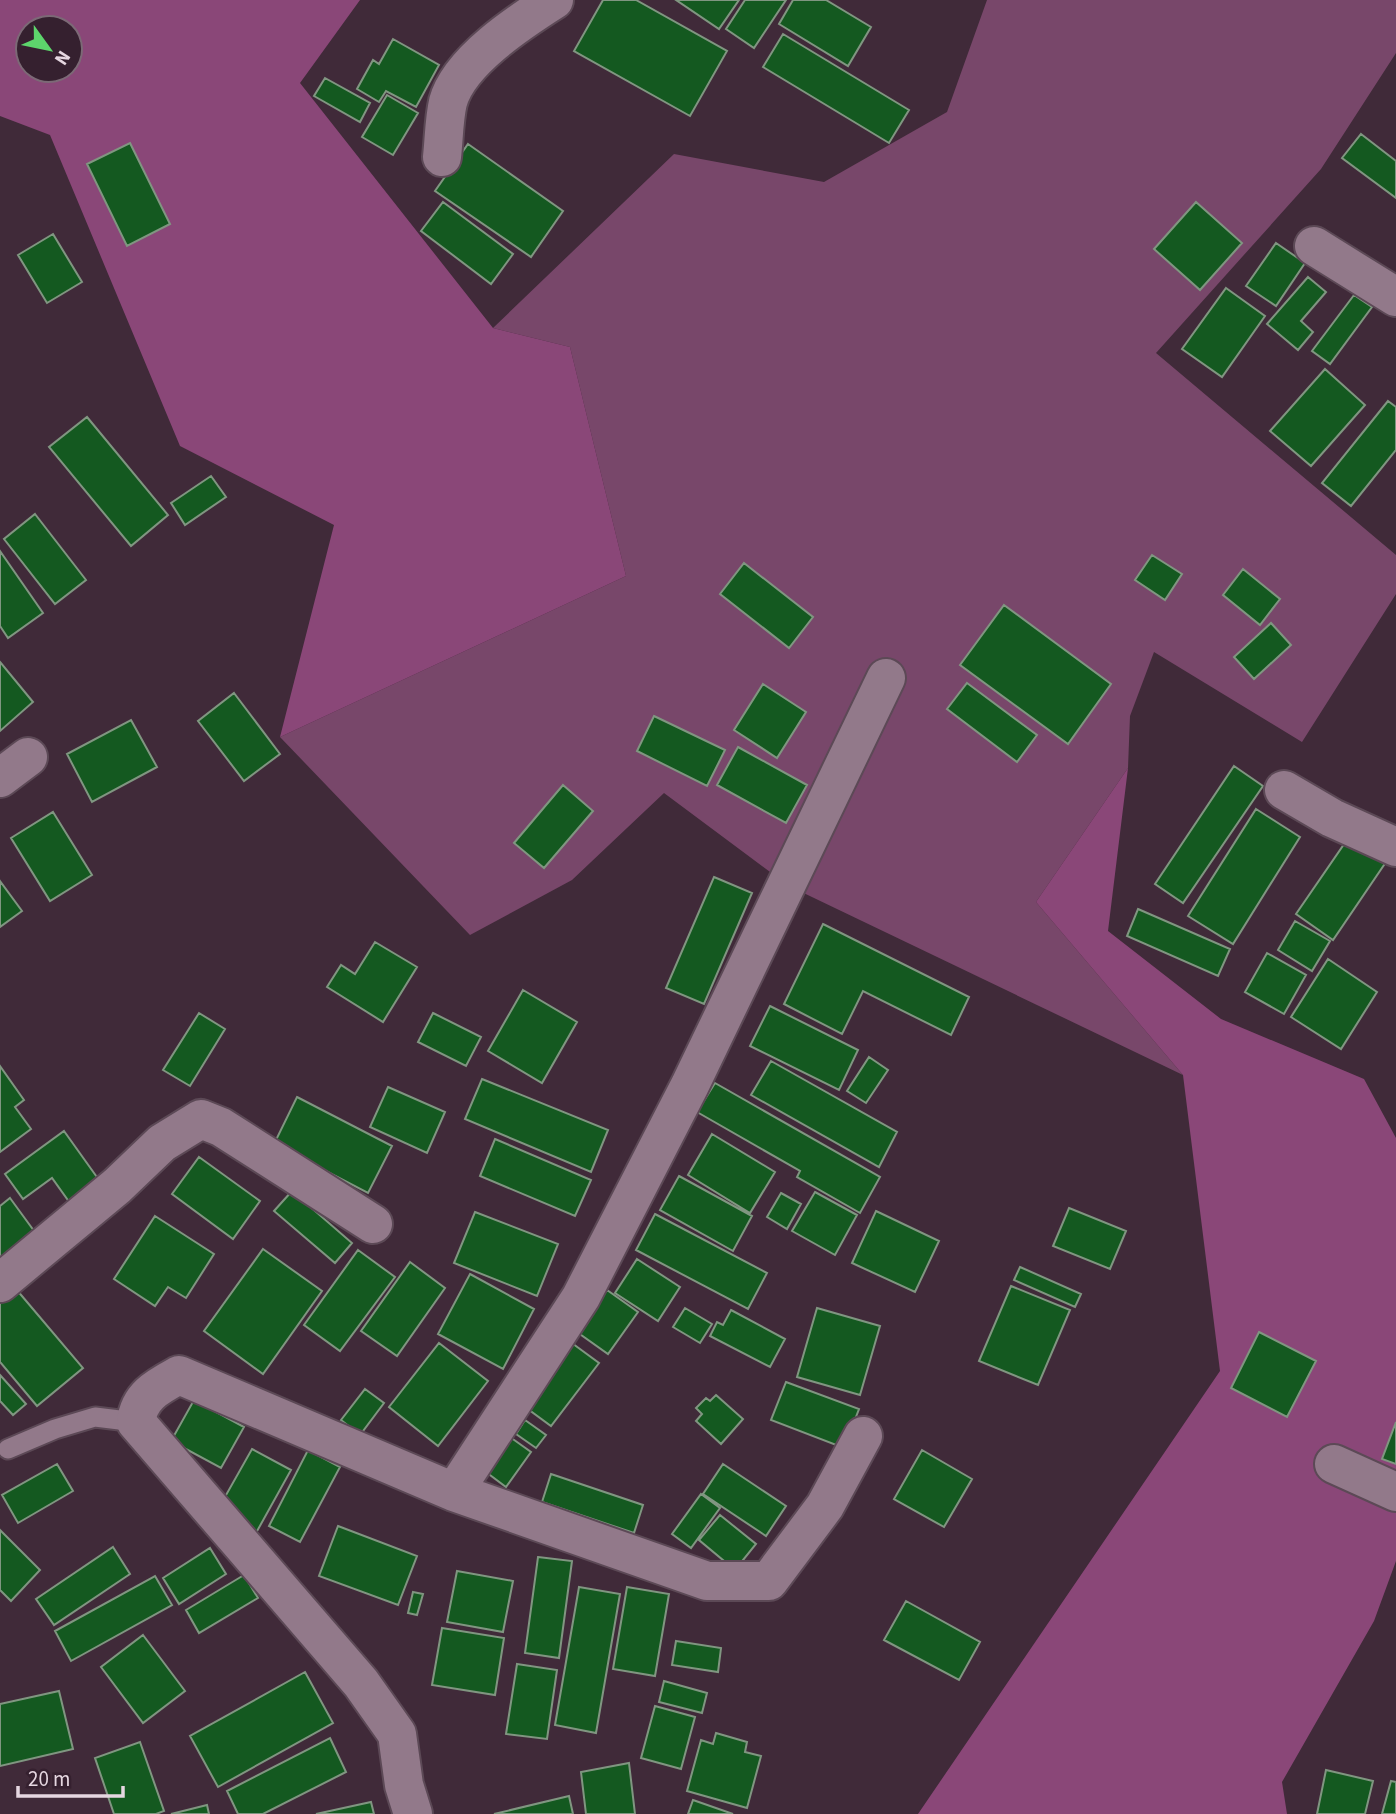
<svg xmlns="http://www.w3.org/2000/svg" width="1396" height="1814" font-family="'Source Sans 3',sans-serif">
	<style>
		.green { fill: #78476a }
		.forest { fill: #8a4778; fill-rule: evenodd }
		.building { fill: #145920; stroke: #809681; stroke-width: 2 }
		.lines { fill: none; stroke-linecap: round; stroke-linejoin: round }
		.service-casing { stroke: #5c4956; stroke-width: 23 }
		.minor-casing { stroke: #5c4956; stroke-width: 42 }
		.service { stroke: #92798a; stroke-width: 19 }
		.minor { stroke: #92798a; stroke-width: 38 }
	</style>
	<rect width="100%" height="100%" fill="#402a39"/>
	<path class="green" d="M987,0H1396V53L1321,169L1156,353L1396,555V594L1302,742L1154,652L1130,716L1128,768L1036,902L1183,1075L789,886L664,793L572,880L470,935L280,737L626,576L570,347L493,328L674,154L824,182L947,112Z"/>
	<path class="forest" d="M0,0H360L300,83L493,328L570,347L626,576L280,737L334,525L180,446L50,135L0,116ZM28,28H70V70H28Z
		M1128,768L1108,931L1221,1019L1364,1079L1396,1138V1561L1374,1621L1282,1782L1287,1814H918L1220,1371L1183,1075L1036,902Z"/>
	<path class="building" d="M603,0H636L727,51L690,116L574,51Z
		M676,0H739L719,29Z
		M745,0H786L754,48L726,29Z
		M793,0H826L871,27L848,66L779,24Z
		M783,34L909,110L889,143L763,67Z
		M393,39L439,65L416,107L386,91L379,102L357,89L373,60L379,64Z
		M325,78L370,103L360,122L314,96Z
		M387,95L418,113L393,155L362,137Z
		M1361,134L1396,161V198L1342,158Z
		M130,143L170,224L127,246L87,164Z
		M468,144L563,211L531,257L435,191Z
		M443,202L513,254L491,284L421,231Z
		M1196,202L1242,243L1200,290L1154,249Z
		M53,234L82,282L47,303L18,255Z
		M1276,243L1305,263L1276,306L1246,286Z
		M1308,277L1326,292L1301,321L1313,332L1298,350L1267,324Z
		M1226,288L1265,316L1222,377L1182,349Z
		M1354,295L1372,307L1330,364L1312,351Z
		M1325,369L1365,405L1311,466L1270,431Z
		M1388,401L1396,407V450L1351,506L1322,483Z
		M87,417L168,515L131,546L49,447Z
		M211,476L226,497L185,525L171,503Z
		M35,514L86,580L55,604L4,539Z
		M0,551L43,613L8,638L0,626Z
		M1152,555L1182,574L1165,600L1135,580Z
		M744,563L813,617L789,648L720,594Z
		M1243,569L1280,599L1260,625L1223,595Z
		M1004,605L1111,684L1068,744L960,665Z
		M1271,623L1291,645L1254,679L1234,657Z
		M0,662L33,702L0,731Z
		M967,683L1037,735L1017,762L947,709Z
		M763,684L806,712L777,758L734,730Z
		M234,693L280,754L244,781L198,721Z
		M654,716L725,750L707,786L637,751Z
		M131,720L157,767L92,802L67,754Z
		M738,747L807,785L786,823L717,785Z
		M1234,766L1263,786L1183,903L1155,884Z
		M563,785L593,811L544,868L514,843Z
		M1256,809L1300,837L1233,944L1188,916Z
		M53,812L92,875L50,901L11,838Z
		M1349,837L1386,862L1333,940L1296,914Z
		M714,877L752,893L704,1004L666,988Z
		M0,881L22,911L0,927Z
		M1138,909L1230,949L1218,976L1127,936Z
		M1295,921L1330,941L1312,971L1278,950Z
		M823,924L969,997L951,1035L863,991L842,1034L784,1004Z
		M375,942L417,967L383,1022L327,987L341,965L355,974Z
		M1267,953L1306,975L1284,1014L1245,992Z
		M1328,959L1377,992L1341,1049L1291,1017Z
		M523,990L577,1022L542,1083L488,1051Z
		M770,1006L858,1050L839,1090L750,1046Z
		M199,1013L225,1029L190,1086L163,1070Z
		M433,1013L481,1037L466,1066L418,1042Z
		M869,1057L888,1070L866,1103L847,1091Z
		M771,1061L897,1132L879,1167L751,1095Z
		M0,1066L24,1100L15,1107L31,1129L0,1152Z
		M482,1079L608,1130L591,1172L465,1119Z
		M715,1083L880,1177L860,1213L797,1177L800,1171L697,1112Z
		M388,1087L445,1112L427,1153L370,1127Z
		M297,1097L392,1146L368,1193L274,1144Z
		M64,1131L99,1180L70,1203L52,1178L23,1199L5,1174Z
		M712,1134L775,1172L750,1213L688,1175Z
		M495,1139L591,1180L575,1216L480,1176Z
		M199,1157L260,1201L233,1239L172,1194Z
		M679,1176L752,1216L733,1251L660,1210Z
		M292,1191L352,1243L335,1263L274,1211Z
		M815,1192L857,1215L835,1255L792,1231Z
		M781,1193L801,1204L787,1229L767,1217Z
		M10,1198L37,1235L0,1263V1206Z
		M1069,1208L1126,1231L1110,1269L1053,1246Z
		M876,1211L939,1241L915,1292L852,1263Z
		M475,1212L558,1244L537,1296L454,1263Z
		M655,1214L767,1273L748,1309L636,1250Z
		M155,1216L214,1254L186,1298L168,1287L155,1306L114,1279Z
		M263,1249L322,1291L263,1374L204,1331Z
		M358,1250L395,1277L340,1351L304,1325Z
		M637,1259L680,1287L658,1321L615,1293Z
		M410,1262L445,1288L397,1356L361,1331Z
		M1020,1267L1081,1294L1075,1307L1014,1280Z
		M470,1274L534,1309L503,1369L438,1334Z
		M1011,1286L1070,1310L1038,1385L979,1361Z
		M16,1289L83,1368L37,1406L0,1362V1303Z
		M607,1290L638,1312L608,1354L577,1332Z
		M685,1308L712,1324L700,1343L673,1327Z
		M817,1308L880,1326L860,1395L797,1377Z
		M731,1310L785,1339L770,1367L710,1336L717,1322L723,1325Z
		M1259,1332L1316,1361L1287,1417L1231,1388Z
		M565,1338L599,1363L551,1426L517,1401Z
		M439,1343L488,1381L438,1446L389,1407Z
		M0,1375L26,1404L13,1415L0,1401Z
		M786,1382L859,1409L844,1448L771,1420Z
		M365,1389L384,1403L360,1435L341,1420Z
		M716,1395L743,1419L721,1444L696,1421L702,1414L696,1408L706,1398L710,1401Z
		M194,1400L244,1427L221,1468L171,1441Z
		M525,1420L546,1435L536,1448L516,1434Z
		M1396,1422V1464L1382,1459Z
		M510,1437L531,1452L506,1487L486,1472Z
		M252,1449L291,1470L256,1533L217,1511Z
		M308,1450L340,1467L300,1542L269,1526Z
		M922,1450L972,1479L944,1527L894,1499Z
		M57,1464L73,1491L18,1523L2,1495Z
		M723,1464L786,1506L766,1536L703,1494Z
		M551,1474L643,1505L634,1533L542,1502Z
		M701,1494L720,1508L691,1548L672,1534Z
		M720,1515L756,1544L735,1570L699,1540Z
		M338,1526L417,1556L398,1605L319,1576Z
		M0,1530L40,1570L11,1601L0,1590Z
		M113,1547L130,1574L54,1625L36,1599Z
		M210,1548L226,1574L179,1604L163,1578Z
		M538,1557L572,1561L559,1658L525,1653Z
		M457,1571L513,1581L503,1632L447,1622Z
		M244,1575L258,1598L199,1633L186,1610Z
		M155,1576L172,1605L71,1661L55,1631Z
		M579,1587L620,1594L596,1733L555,1725Z
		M627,1587L669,1594L655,1676L613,1669Z
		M413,1592L423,1594L417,1615L408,1613Z
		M906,1601L980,1642L959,1680L884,1640Z
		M442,1628L504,1638L495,1695L432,1685Z
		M143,1635L185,1691L143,1723L101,1667Z
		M676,1641L721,1648L718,1672L672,1665Z
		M517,1664L557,1670L547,1739L506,1734Z
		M305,1672L333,1723L218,1787L190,1736Z
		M664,1681L707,1693L702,1713L659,1702Z
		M59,1691L73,1749L0,1766V1704Z
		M655,1706L695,1717L681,1769L641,1758Z
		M716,1733L747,1742L745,1752L761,1756L747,1808L687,1791L701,1740L713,1744Z
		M330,1738L346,1772L263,1814H238L227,1791Z
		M140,1742L164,1811L156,1814H114L95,1758Z
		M629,1763L635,1814H586L581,1772Z
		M1326,1770L1373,1781L1365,1814H1317Z
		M1391,1781L1396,1782V1814H1382Z
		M569,1796L573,1814H494Z
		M693,1800L733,1814H688Z
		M371,1802L374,1814H316Z
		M207,1805L209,1814H171Z"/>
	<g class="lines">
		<g class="service-casing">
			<path id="service" d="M8,1449L55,1429L95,1417L136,1422"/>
		</g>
		<g class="minor-casing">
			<path id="minor" d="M442,157C444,139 444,119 448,102C459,61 521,21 554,0
				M1314,246L1396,297
				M0,778L28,757
				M1284,790L1332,818L1396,847
				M0,1283L117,1186L162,1143L201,1119L221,1127L373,1224
				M1334,1464L1396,1492
				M454,1492L581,1297L690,1085L886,678
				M413,1814L404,1785L397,1734L361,1683L136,1422C139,1396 157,1387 179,1375L454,1492L707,1581H769L825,1506L863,1436"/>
		</g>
		<use href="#service" class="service"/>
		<use href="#minor" class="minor"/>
	</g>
	<g transform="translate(49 49) rotate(123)"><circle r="33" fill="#35202f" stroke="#7c6976" stroke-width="2"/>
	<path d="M0-5L12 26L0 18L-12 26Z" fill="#5dd56c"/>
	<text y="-10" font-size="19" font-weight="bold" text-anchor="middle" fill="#e6d7e1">N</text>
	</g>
	<path d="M18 1786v10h105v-10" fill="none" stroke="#e6d7e1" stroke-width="3.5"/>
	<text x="28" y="1786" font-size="21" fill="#e6d7e1" stroke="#35202f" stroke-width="5" paint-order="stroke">20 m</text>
</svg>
